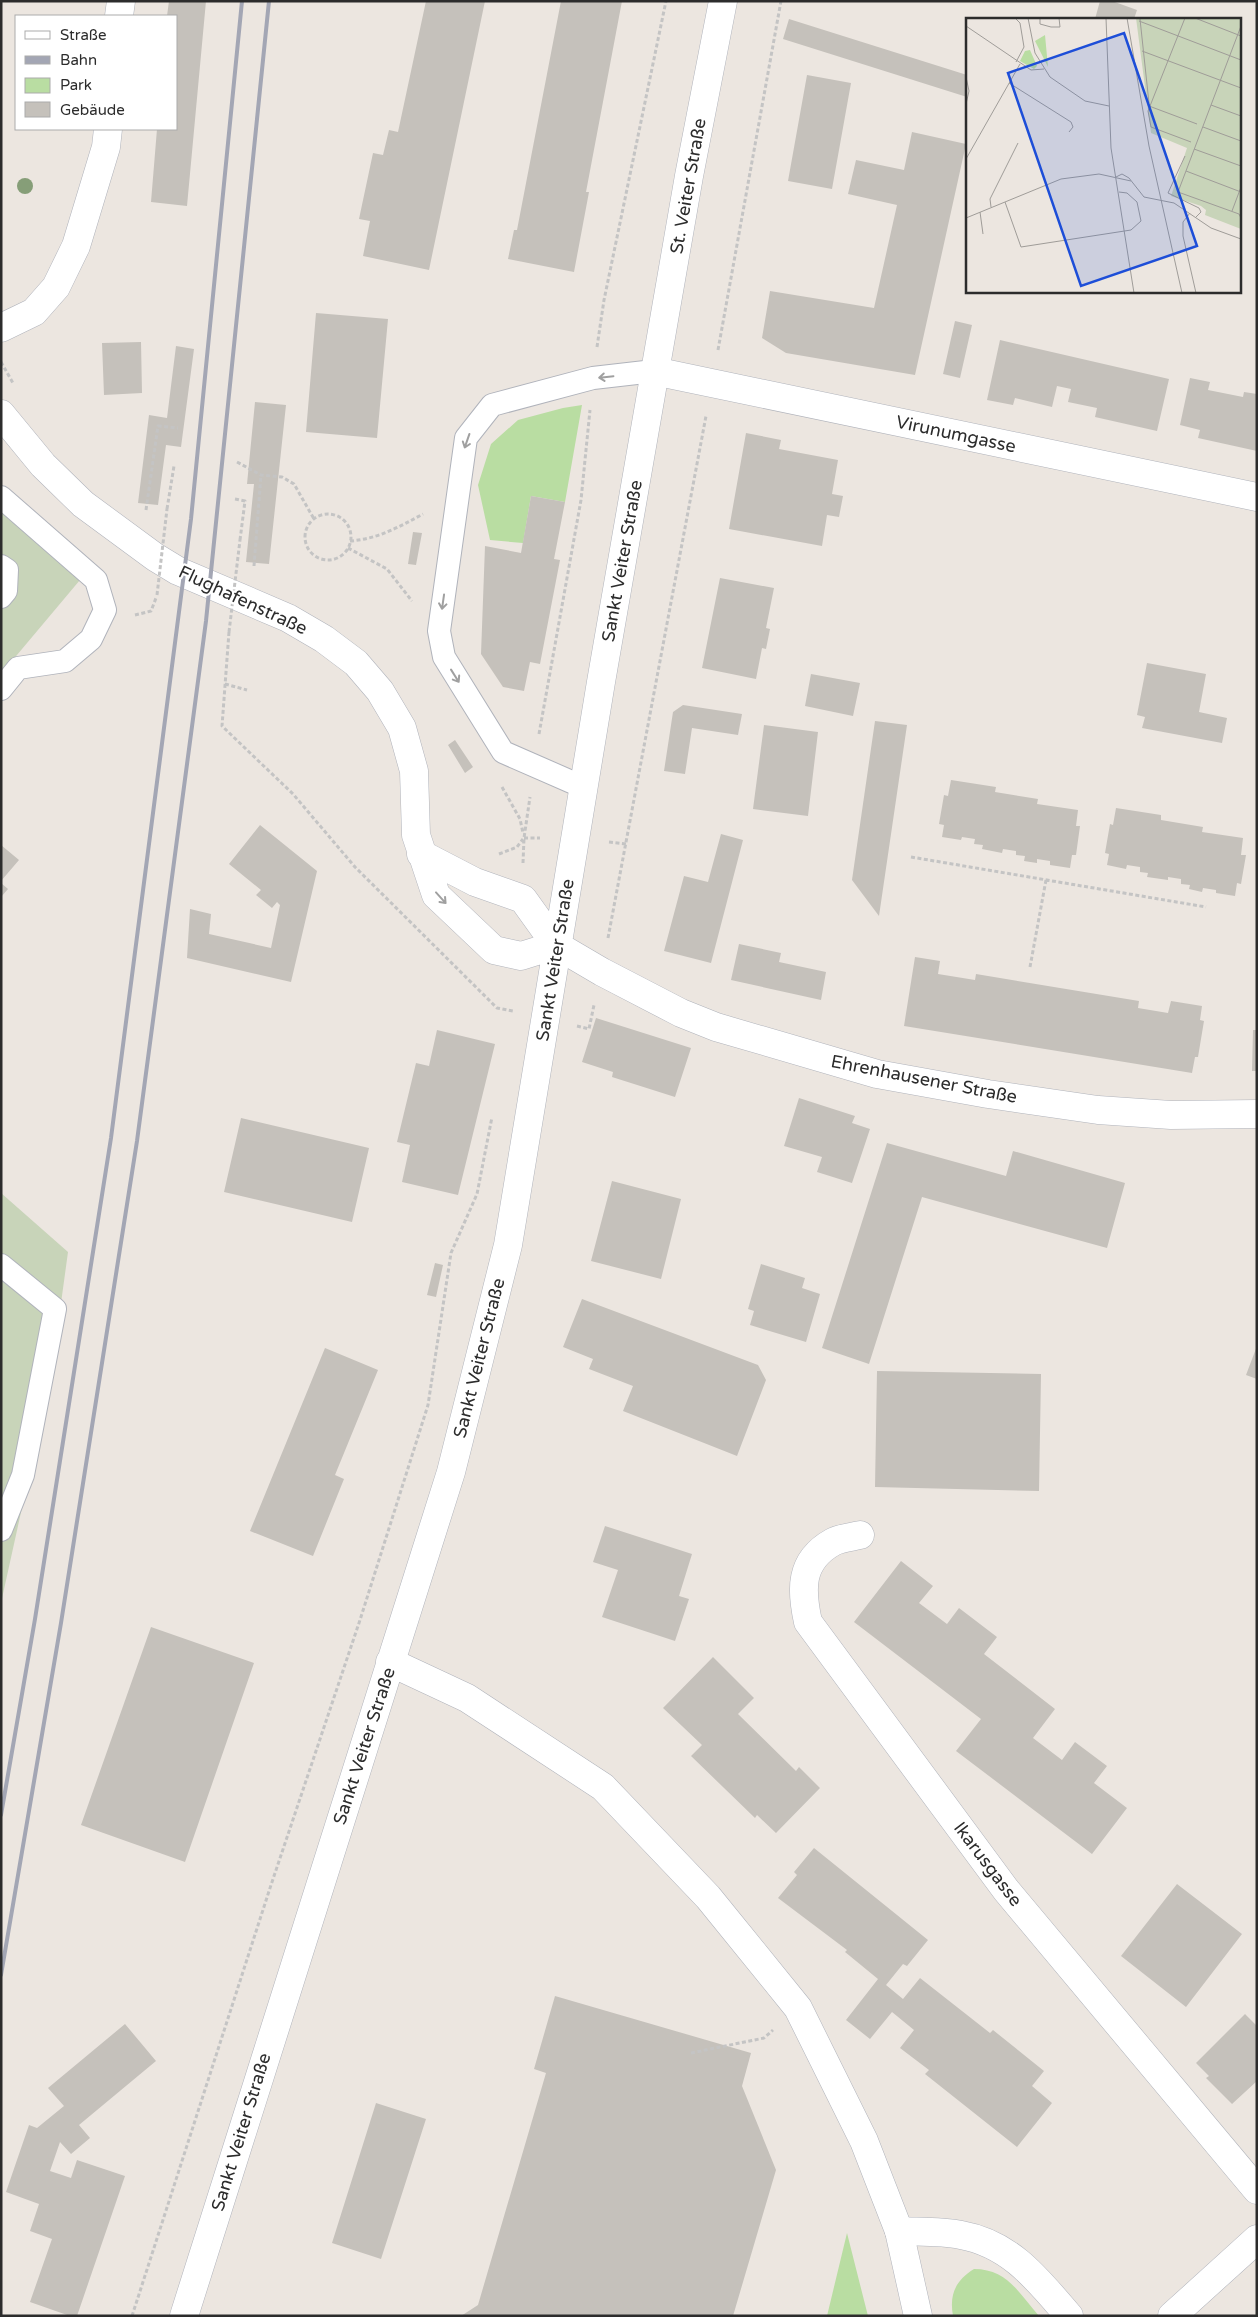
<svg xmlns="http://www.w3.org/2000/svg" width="1258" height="2317" font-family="'Varela Round',sans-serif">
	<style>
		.green { fill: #b9dda2 }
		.cemetery { fill: #c8d4b9 }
		.building { fill: #c5c1bb }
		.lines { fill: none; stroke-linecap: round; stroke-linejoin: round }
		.lane-casing { stroke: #b0b3bb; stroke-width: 24 }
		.street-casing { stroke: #b0b3bb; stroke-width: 29 }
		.secondary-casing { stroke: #b0b3bb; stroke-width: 29 }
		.path { stroke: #c4c4c4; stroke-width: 3; stroke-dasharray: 4 2.5; stroke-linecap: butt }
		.lane { stroke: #fff; stroke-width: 22 }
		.street { stroke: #fff; stroke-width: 28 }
		.secondary { stroke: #fff; stroke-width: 28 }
		.rail { stroke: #a3a6b4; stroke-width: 4 }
		.path-bridge { stroke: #c4c4c4; stroke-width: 3; stroke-dasharray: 4 2.5; stroke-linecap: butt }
		.tree { fill: #869e78 }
		.oneway { stroke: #a0a0a0 }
		.labels { text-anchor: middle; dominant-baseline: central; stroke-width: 4.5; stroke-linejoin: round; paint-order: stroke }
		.street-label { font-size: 18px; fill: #2c2c2c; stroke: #fff }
		.inset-road { fill: none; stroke: #9f9c98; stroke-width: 1 }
		.view { fill: #1d4ed8; fill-opacity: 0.15; stroke: #1d4ed8; stroke-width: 2.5 }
		.inset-edge { fill: none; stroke: #2c2c2c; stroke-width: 2.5 }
	</style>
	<rect width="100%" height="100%" fill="#ece6e0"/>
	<path class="green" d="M582,405L565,502L531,496L523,543L490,540L478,485L491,444L518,420L563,408Z
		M847,2233L868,2316H827Z
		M974,2269C1007,2269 1019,2293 1039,2316H953C949,2294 956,2280 974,2269Z"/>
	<path class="cemetery" d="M1,505L85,574L1,674Z
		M1,1193L68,1252L51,1376L1,1603Z"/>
	<path class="building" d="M169,1H206L187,206L151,202L157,129H176V16H167Z
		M426,1H485L429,270L363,256L370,221L359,219L373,153L383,155L389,130L398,132Z
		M561,1H622L586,192H589L574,272L508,259L514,230H517Z
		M1100,1H1112L1137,10L1134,19H1095Z
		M789,19L967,75V97L783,39Z
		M807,75L851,83L832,189L788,181Z
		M912,132L966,144L915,375L786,353L762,338L770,291L874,308L897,205L848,194L856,160L904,170Z
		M316,313L388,319L377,438L306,432Z
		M955,321L972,325L960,378L943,374Z
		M1000,340L1169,379L1157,431L1095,417L1097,408L1068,402L1071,389L1057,386L1052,407L1015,398L1013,405L987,400Z
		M141,342L142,393L104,395L102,343Z
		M176,346L194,349L181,447L166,445L158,505L138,503L149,415L167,418Z
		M1190,378L1210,382L1208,390L1243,397L1244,392L1257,394V451L1198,438L1200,430L1180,425Z
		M255,402L286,405L269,564L246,562L254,484H247Z
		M746,433L781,440L779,449L838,460L832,494L843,496L839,517L827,515L822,546L729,529Z
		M531,496L565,502L554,559L560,560L540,664L530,662L524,691L503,687L481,654L485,546L521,553Z
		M413,532L422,533L416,565L408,564Z
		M720,578L774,588L766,628L770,629L766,649L762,648L756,679L702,668Z
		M1147,663L1206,674L1199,712L1227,718L1222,743L1142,728L1145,717L1137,715Z
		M811,674L860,683L853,716L805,706Z
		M683,705L742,714L738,735L692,728L685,774L664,771L673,712Z
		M875,721L907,725L879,916L852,880Z
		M764,725L818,732L808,816L753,809Z
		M455,740L473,767L465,773L448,745Z
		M951,780L996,787L995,792L1038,799L1037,804L1078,810L1076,826H1080L1076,855H1072L1070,868L1050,865V861L1037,859V863L1024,861L1025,856L1016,855V851L1003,849L1002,853L982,849L983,845L974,844L975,839L962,837L961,840L942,837L944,825L939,824L944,795L948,796Z
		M1116,808L1161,815V820L1203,827L1202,832L1243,838L1241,855H1246L1241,884L1237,883L1235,896L1216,893V890L1203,888L1202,892L1189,889L1190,885L1181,884V879L1168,877V880L1147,877L1148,873L1140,872V867L1127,865L1126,869L1107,865L1109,854L1105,853L1110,824L1113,825Z
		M260,825L317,871L291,982L187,958L190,909L211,914L209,934L271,948L280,905L277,902L272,908L256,895L261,890L229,864Z
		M721,834L743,840L711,963L664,951L684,876L708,882Z
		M1,845L19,860L1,881Z
		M1,883L8,889L1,897Z
		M739,944L781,953L779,962L826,972L821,1000L731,980Z
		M915,957L940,961L938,974L975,980L976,974L1139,1001L1138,1008L1168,1013L1171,1001L1202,1006L1200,1020L1204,1021L1198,1057H1195L1192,1073L904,1026Z
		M596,1018L691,1048L675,1097L612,1077L613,1072L582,1062Z
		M437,1030L495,1044L458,1195L402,1182L410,1145L397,1142L416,1063L429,1066Z
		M1253,1030H1257V1071H1252Z
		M799,1098L855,1116L852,1123L870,1129L852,1183L817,1172L822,1157L784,1146Z
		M241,1118L369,1148L352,1222L224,1192Z
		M887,1143L1006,1176L1013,1151L1125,1183L1107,1248L922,1197L869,1364L822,1348Z
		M612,1181L681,1199L661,1279L591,1261Z
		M435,1263L443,1265L436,1297L427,1295Z
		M761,1264L805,1278L802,1288L820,1294L806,1342L750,1325L754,1311L748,1309Z
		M582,1299L758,1365L766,1380L737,1456L623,1411L633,1386L589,1369L593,1359L563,1347Z
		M1257,1346V1379L1246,1375Z
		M325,1348L378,1370L335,1475L344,1479L313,1556L250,1531Z
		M877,1371L1041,1374L1039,1491L875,1487Z
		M605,1526L692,1554L679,1596L689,1599L675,1641L602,1617L618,1570L593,1562Z
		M901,1561L933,1586L919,1603L947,1624L959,1608L997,1637L984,1654L1055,1709L1033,1738L1062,1760L1075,1742L1107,1766L1094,1783L1127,1808L1092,1854L956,1751L981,1719L854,1622Z
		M151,1627L254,1663L185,1862L81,1825Z
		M713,1657L754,1698L738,1714L796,1771L799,1767L820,1788L776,1833L757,1815L755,1818L691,1756L702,1745L663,1708Z
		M814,1848L928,1940L907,1966L903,1964L886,1985L903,1999L920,1978L990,2033L993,2030L1044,2071L1032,2086L1052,2103L1017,2147L925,2074L929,2070L900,2048L914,2030L892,2012L870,2039L846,2020L878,1979L845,1952L847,1950L778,1898L797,1875L794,1872Z
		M1177,1884L1242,1934L1186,2007L1121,1956Z
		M555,1996L751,2053L742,2086L776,2170L733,2316H461L478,2305L546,2073L534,2069Z
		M1245,2014L1257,2026V2081L1232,2104L1206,2078L1209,2076L1196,2063Z
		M125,2024L156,2061L79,2125L90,2138L71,2154L60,2142L50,2171L71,2178L77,2160L125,2176L77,2316H70L30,2302L52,2239L30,2231L39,2204L6,2192L29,2125L37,2128L64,2106L48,2088Z
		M376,2103L426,2119L381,2259L332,2243Z"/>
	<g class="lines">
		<g class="lane-casing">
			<path id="lane" d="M1,497L96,580L105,610L91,639L65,661L18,668L1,689
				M1,566L7,570L6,591L1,597
				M583,787L503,752L444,657L439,631L466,438L492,405L593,378L654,371
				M1,1265L55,1309L23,1475L1,1530"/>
		</g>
		<g class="street-casing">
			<path id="street" d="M119,16L121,1
				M1,328L34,312L56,287L76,246L106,147L108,129
				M654,371L1257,497
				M860,1535C852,1537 840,1538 833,1542C799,1561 801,1590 808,1622L1006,1890L1257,2190
				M899,2231C919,2232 941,2231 961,2235C1011,2244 1038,2280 1069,2316
				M1172,2316L1257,2239"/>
		</g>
		<g class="secondary-casing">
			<path id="secondary" d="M1,414L43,465L83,504L155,557L178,571L288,618L324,639L356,663L380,691L402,728L414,771L416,835L436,895L494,950L521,956L556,945
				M421,854L475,882L523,899L556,945L602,972L681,1013L716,1027L877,1074L988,1094L1098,1110L1171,1115L1257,1114
				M390,1662L467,1698L603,1787L708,1897L798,2008L864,2141L899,2231L918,2316
				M184,2316L451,1472L508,1245L601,682L689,176L723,1"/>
		</g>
		<path class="path" d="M597,347L604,300L666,1
			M718,350L781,1
			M1,362L13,383
			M237,462L261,475L282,477L294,484L314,519
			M235,499L245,501L240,540
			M167,509L174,466
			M146,510L158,426L178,428
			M305 537a23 23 0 1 1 46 0a23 23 0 1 1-46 0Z
			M350,541C378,539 399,527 423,514
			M348,548L387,569L412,601
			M254,566L261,475
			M135,615L151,611L156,598
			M229,632L222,726L293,794L355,867L497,1008L513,1011
			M225,684L247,690
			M539,734L581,500L590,410
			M502,787L520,819L523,833
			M524,838H540
			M609,842L626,844
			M499,854L517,847L523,839
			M911,857L1206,907
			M523,863L524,838L530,797
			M608,938L706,416
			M1030,967L1046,880
			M577,1026L589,1029L594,1005
			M691,2053L764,2038L773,2030
			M132,2316L271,1885L360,1620L428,1405L451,1253L477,1194L492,1117"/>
		<use href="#lane" class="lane"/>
		<use href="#street" class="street"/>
		<use href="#secondary" class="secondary"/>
		<path class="rail" d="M1,1815L35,1619L111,1138L191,519L242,1
			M1,1975L61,1623L137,1141L206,621L269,1"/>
		<path class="path-bridge" d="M157,595L167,509
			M229,632L240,540"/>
	</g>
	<circle class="tree" cx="25" cy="186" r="8"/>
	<defs><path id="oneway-shaft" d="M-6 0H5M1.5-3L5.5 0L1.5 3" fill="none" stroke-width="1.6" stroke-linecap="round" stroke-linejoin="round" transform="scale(1.25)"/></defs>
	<g class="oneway">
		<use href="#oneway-shaft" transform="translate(606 377) rotate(174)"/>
		<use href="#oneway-shaft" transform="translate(467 441) rotate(109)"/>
		<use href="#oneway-shaft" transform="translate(443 602) rotate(98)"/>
		<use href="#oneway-shaft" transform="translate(455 676) rotate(58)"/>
		<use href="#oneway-shaft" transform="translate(441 898) rotate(48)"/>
	</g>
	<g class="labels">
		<g class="street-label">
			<text transform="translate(688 186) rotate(-80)">St. Veiter Straße</text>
			<text transform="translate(956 434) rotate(12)">Virunumgasse</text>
			<text transform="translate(622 561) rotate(-80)">Sankt Veiter Straße</text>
			<text transform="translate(243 600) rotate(25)">Flughafenstraße</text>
			<text transform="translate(555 960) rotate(-81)">Sankt Veiter Straße</text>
			<text transform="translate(924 1079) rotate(11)">Ehrenhausener Straße</text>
			<text transform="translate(479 1358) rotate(-76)">Sankt Veiter Straße</text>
			<text transform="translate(364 1746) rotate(-72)">Sankt Veiter Straße</text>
			<text transform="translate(988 1864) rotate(53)">Ikarusgasse</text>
			<text transform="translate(241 2132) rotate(-73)">Sankt Veiter Straße</text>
		</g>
	</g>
	<g transform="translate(966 18)">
		<rect width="275" height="275" fill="#ece6e0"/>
		<path d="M79,17L82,49L69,23ZM64,32L71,48L68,51L54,43L59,33Z" fill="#b9dda2"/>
		<path d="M170,0H275V211L239,197L240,192L235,188L205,178L221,130L185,115Z" fill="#c8d4b9"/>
		<path class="inset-road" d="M49,0L54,5L58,29L50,44M62,0L69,35L84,59L119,83L143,88M74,0V6L85,9H94L93,0M140,0L145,130L168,275M161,0L183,128L216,275M219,0L182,93L185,109L225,124M229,0L275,18M174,1L183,85M173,3L275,42M0,8L65,52L78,51M275,8L212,174L273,196L275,200M176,33L275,70M0,59L3,73L0,86M43,65L105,104L107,109L103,114M245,87L275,98M183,88L231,106M237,109L275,123M228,131L275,148M219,138L202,175L233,190L235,194L230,199M0,141L54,46M220,153L275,174M150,159L156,156L163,160L178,179L208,185L245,210L275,221M39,184L55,229L165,212L175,203L171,184L161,175L153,174M25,189L24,181L52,125M266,193L275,169M14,194L17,216M224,195L217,204V218L230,275M0,200L95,161L133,156L165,163"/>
		<path class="view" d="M158,15L231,228L115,268L42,55Z"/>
		<rect width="275" height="275" class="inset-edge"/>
	</g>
	<rect width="1258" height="2317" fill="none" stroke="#2c2c2c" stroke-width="5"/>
	<rect x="15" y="15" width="162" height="115" fill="#ffffff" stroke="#ababab"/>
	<rect x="25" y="31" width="25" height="8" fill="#ffffff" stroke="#ababab"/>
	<text x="60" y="40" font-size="15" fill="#2c2c2c">Straße</text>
	<rect x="25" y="56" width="25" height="8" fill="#a3a6b4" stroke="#ababab"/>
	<text x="60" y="65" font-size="15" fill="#2c2c2c">Bahn</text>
	<rect x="25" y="78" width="25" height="15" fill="#b9dda2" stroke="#ababab"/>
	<text x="60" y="90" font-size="15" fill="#2c2c2c">Park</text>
	<rect x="25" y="102" width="25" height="15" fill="#c5c1bb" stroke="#ababab"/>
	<text x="60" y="115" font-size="15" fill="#2c2c2c">Gebäude</text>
</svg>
